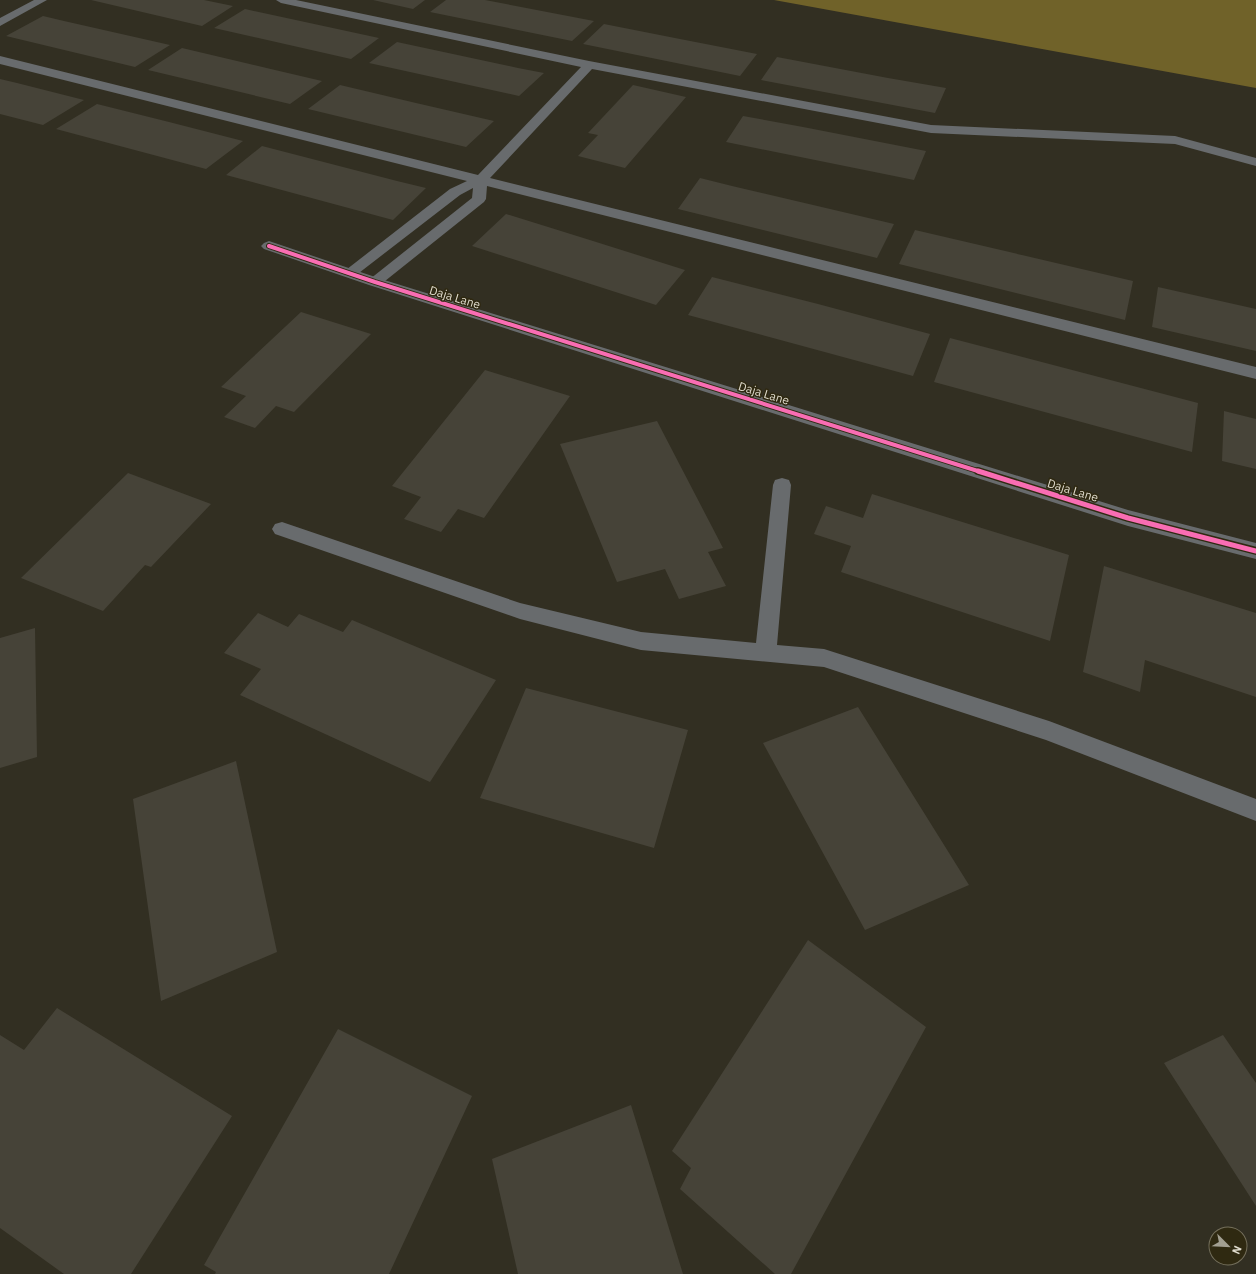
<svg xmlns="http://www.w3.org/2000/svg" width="1256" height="1274" font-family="'IBM Plex Sans',sans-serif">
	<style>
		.forest { fill: #706229 }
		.building { fill: #464338 }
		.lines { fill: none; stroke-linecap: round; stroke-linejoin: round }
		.service { fill: #686b6d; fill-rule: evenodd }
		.minor { fill: #686b6d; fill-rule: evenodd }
		.cycleway-far1-casing { stroke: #2f2911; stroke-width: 6 }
		.cycleway-casing { stroke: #2f2911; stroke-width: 8 }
		.cycleway-far1 { stroke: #f96db3; stroke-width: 4 }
		.cycleway { stroke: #f96db3; stroke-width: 5 }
		.labels { text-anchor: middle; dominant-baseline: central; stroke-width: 3; stroke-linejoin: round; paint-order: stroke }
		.street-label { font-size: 12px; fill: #dfdbcd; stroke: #2f2911 }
	</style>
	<rect width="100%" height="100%" fill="#322f22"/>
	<path class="forest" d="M774,0H1256V88Z"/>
	<path class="building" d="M91,0H204L233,6L202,26Z
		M373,0H425L413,9Z
		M446,0H485L594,21L572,41L430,12Z
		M245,9L268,14L379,38L351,59L214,28Z
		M43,16L64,21L170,45L135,67L6,36Z
		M604,24L680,39L757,54L740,76L583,44Z
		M397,42L518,68L544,73L519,96L369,63Z
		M182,48L275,70L322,81L290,104L148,70Z
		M777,57L888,78L946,88L935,113L761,80Z
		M0,79L17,83L84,100L43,125L0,114Z
		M340,85L416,103L494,121L466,147L308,109Z
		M633,85L686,97L625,168L578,156L598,135L588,133Z
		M97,104L169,122L243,141L206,169L56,129Z
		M743,116L803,127L926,151L914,180L726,142Z
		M262,146L397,181L426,188L393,220L226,175Z
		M700,178L732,186L894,224L877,258L678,209Z
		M506,214L593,241L685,270L656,305L472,246Z
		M915,230L1133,281L1125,320L899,264Z
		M712,277L818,304L930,334L913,376L688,315Z
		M1158,287L1256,309V351L1152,327Z
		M301,312L371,334L294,412L276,406L255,428L224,417L246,396L221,387Z
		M950,338L1198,403L1192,452L934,382Z
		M485,370L570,396L484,518L458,509L441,532L404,519L421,497L392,486Z
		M1224,411L1256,419V469L1222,461Z
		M657,421L723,548L708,552L726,586L679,599L665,569L617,582L560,444Z
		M128,473L211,504L151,567L145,565L103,611L21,578Z
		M872,494L1069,555L1050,641L841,572L851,546L814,534L826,506L863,518Z
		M1104,566L1256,613V697L1145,660L1140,692L1083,672Z
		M258,613L288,627L299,614L343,632L352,620L496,680L430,782L240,695L261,669L224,653Z
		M35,628L37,757L0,768V638Z
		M526,688L688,730L654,848L480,798Z
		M858,707L969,885L865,930L763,743Z
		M236,761L277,952L161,1001L133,799Z
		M808,940L926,1027L791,1274H775L680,1189L691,1168L672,1151Z
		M57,1008L232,1116L131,1274H64L0,1228V1035L24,1050Z
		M338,1029L472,1096L389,1274H215L216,1272L204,1265Z
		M1223,1035L1256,1083V1206L1164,1063Z
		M631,1105L683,1274H518L492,1159Z"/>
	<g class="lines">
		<path class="service" d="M34,0H47L0,26V18Z
			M276,0H296L589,61L931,125L1175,136L1256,158V166L1175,144L931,133L592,69L490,178L1256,367V379L487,186L486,199L484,202L380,285H370L367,282L370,279L472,198L473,188L460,195L355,276H345L342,273L450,189L467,181L0,64V56L478,175L581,67L281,3Z
			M782,478L789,480L791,485L777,645L824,649L1049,721L1256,799V821L1046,740L824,667L641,650L520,619L275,534L272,529L275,524L282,522L520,603L641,632L756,643L773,485L775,480Z"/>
		<path class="minor" d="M269,241L381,279L1128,510L1256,543V559L1128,526L369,285L264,249L261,246L264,243Z"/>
		<g class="cycleway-far1-casing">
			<path id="cycleway-far1" d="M269,246L375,282L981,472"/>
		</g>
		<g class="cycleway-casing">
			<path id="cycleway" d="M978,471L1128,518L1256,551"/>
		</g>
		<use href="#cycleway-far1" class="cycleway-far1"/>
		<use href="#cycleway" class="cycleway"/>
	</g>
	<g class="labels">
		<g class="street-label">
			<text transform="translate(455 297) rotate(17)">Daja Lane</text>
			<text transform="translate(764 393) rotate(17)">Daja Lane</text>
			<text transform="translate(1073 490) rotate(17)">Daja Lane</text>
		</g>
	</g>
	<g transform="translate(1228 1246) rotate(114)"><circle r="19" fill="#2f2911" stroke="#75705c"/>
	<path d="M0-3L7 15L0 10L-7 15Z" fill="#a29f91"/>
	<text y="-6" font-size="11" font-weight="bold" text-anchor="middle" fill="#dfdbcd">N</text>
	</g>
</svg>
